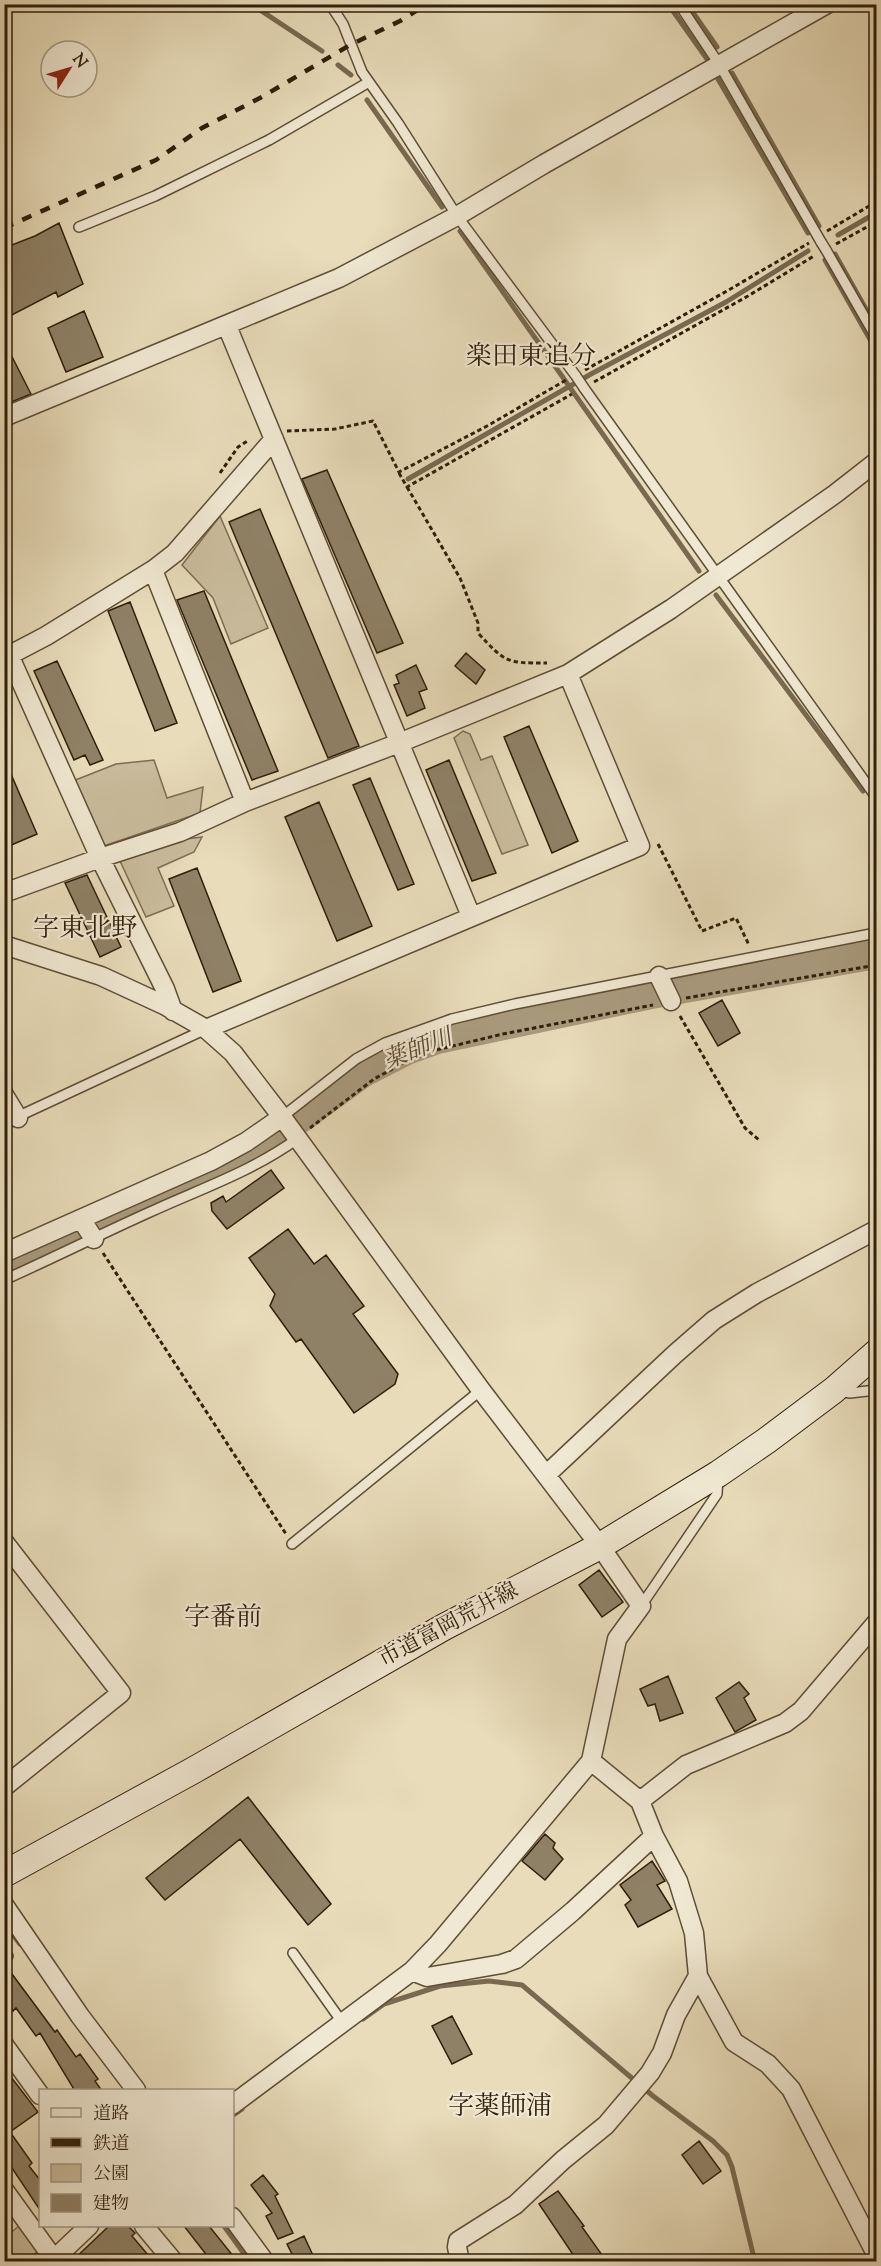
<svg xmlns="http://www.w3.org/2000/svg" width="881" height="2266" font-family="'Sorts Mill Goudy','Noto Serif JP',serif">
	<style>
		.green { fill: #c9bc9c; stroke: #7c6d53; stroke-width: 1.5 }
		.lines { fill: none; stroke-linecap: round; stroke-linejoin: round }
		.stream { stroke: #786950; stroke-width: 5 }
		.river { stroke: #a99b7e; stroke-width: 30 }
		.building { fill: #8f8166; stroke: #2f1e0a; stroke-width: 1.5 }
		.lane-casing { stroke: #5d4e36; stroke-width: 12 }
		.street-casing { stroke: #5d4e36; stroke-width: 21 }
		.secondary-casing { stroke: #2f1e0a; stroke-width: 28 }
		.path { stroke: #2f1e0a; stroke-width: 3; stroke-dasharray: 4.5 3; stroke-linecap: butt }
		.lane { stroke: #f0e8d2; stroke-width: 9 }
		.street { stroke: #f0e8d2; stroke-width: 18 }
		.secondary { stroke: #f0e8d2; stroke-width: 26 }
		.rail { stroke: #2f1e0a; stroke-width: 4.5; stroke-dasharray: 10 10; stroke-linecap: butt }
		.lane-bridge-casing { stroke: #5d4e36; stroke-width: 12; stroke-linecap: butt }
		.lane-bridge { stroke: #f0e8d2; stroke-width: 9 }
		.labels { text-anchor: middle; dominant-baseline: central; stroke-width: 4.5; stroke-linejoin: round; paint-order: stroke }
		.street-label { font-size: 22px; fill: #2f1e0a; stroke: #f0e8d2 }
		.water-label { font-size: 24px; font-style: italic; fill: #5a4a33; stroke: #f0e8d2 }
		.quarter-label { font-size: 26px; fill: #2f1e0a; stroke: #f0e8d2 }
	</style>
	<rect width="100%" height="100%" fill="#e8dcba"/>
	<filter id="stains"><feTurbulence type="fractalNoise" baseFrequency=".00333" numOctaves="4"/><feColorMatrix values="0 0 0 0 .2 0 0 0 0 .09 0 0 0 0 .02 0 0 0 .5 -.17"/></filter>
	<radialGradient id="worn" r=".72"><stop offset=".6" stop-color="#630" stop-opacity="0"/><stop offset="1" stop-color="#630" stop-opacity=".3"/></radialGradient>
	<path class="green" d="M220,516L268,628L231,644L213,598L182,565Z
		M463,731L470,734L481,760L492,756L528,845L502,854L454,738Z
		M154,760L167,798L203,787L200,813L101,847L73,781L116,764Z
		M202,837L194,852L158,868L174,906L146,917L120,861L178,840Z
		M23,2223L39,2250L26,2261L5,2262V2237Z"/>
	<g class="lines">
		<path class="stream" d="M251,4L322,51
			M668,4L707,59
			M687,4L717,47
			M338,65L351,75
			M732,73L819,226
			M718,79L808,233
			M367,100L442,207
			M460,231L699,571
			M838,235L876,213
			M835,254L876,327
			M825,260L876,350
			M408,479L591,374L726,302L808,251
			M716,595L863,791L876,781
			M4,1923L20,1944
			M363,2019L384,2004L440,1986L489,1981L522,1985L653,2096L713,2141L727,2155L732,2167L755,2262
			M232,2116L242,2109
			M224,2226L250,2262"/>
		<path class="river" d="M4,1266L77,1232L248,1156L362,1073L409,1049L437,1039L651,994L876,954"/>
	</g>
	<path class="building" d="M59,223L83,284L58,297L56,292L4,319V248L35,236Z
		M84,311L103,357L66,372L48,328Z
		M4,341L31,394L4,405Z
		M327,470L403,643L377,653L302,479Z
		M260,509L359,746L328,758L229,522Z
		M204,591L278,771L252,780L177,600Z
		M130,602L177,723L155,731L108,611Z
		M466,653L485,670L476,684L455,666Z
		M57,661L103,760L90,765L85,755L74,760L34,671Z
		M416,665L427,689L419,692L425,708L407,716L394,685L399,683L396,675Z
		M529,726L578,841L552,853L504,737Z
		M4,758L37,834L9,846L4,836Z
		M449,760L496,873L472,881L426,770Z
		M370,778L414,884L398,890L353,785Z
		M319,802L372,926L337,941L285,817Z
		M197,868L241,981L213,992L169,879Z
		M87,875L121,947L100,957L65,883Z
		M722,1000L740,1033L718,1046L699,1013Z
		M271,1170L284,1188L227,1229L212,1211L211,1203L223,1196L226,1202Z
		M288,1229L314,1264L326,1255L364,1306L353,1314L398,1374L395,1384L354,1413L301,1339L296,1342L270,1306L275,1294L249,1258Z
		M599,1570L623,1602L602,1617L579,1585Z
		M668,1676L683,1713L660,1721L655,1704L648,1706L640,1689Z
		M739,1682L749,1694L744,1698L756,1720L735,1732L716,1698Z
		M248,1797L331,1904L308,1925L240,1839L165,1900L146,1878Z
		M545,1834L555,1843L553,1848L563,1859L545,1880L522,1861Z
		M652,1861L665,1881L657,1885L672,1909L638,1927L625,1905L631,1900L620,1885Z
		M12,1974L55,2032L57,2030L76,2057L80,2054L98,2079L95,2081L102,2091H75L40,2033L36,2036L16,2008L13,2011L4,1999V1981Z
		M452,2016L472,2054L452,2064L432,2026Z
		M4,2068L38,2112L10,2132L32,2163L29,2166L40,2180V2210L4,2156Z
		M699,2141L721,2171L703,2184L682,2155Z
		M263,2175L278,2194L275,2196L293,2233L278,2239L266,2216L272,2213L251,2185Z
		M558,2191L584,2226L582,2227L607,2262H578L539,2204Z
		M109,2226H128L135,2233L132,2236L154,2262H71Z
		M184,2226H209L238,2262H212Z
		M304,2236L316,2262H296L287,2244Z"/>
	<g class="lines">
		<g class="lane-casing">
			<path id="lane" d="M330,4L343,24L362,72L398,123L457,216L576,376
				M679,4L719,64L821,242
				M476,5L477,4
				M79,227L155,196L269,140L369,82
				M826,250L876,337
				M584,388L876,797
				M282,1117L356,1059L385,1043L452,1019L515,1004L876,933
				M4,1123L206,1029
				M4,1280C53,1258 101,1234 150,1212C200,1189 251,1172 297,1139
				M840,1391L850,1393L876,1390
				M292,1544L481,1390
				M641,1606L717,1494L718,1477
				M293,1953L342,2022
				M4,1960L8,1956"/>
		</g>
		<g class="street-casing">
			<path id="street" d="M227,326L471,916
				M4,417L339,278L457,216L544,164L827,4
				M153,570L245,802
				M10,657L100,858L165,989L173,1011
				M4,658L46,636L153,570L175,553L274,439
				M4,893L100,858L180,832L245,802L399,743L568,674L671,609L835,494L876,462
				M4,945L101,976L164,1005L206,1029L233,1053L282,1117L481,1390L600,1546L641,1606L617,1639L591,1761L438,1944L412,1971L232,2105
				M659,976L671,1001
				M206,1029L640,846L568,674
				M4,1095L18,1118
				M81,1219L94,1239
				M4,1253L211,1161L246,1142L282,1117
				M546,1475L675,1354L714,1320L757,1293L876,1230
				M4,1542L121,1693L4,1787
				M591,1761L640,1801
				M4,1905L80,2016L136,2090
				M412,1971L427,1977L502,1964L516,1959L573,1911L654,1836
				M698,1976L734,2042L768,2064L791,2089L876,2254
				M4,2045L40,2095
				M4,2190L56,2262
				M232,2217L265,2262
				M144,2226L174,2262
				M51,2262L89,2226
				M460,2262L457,2247L458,2241L515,2205L563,2160L606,2125L650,2073L662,2053L676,2015L698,1976L694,1933L678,1881L654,1836L640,1801L686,1765L785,1723L801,1711L876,1623"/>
		</g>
		<g class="secondary-casing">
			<path id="secondary" d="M4,1874L194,1770L444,1627L600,1546L718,1474L766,1441L834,1390L876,1353"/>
		</g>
		<path class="path" d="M827,231L876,202
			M836,244L876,222
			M585,370L727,291L809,243
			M594,382L748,296L814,256
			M287,431L335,429L373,421L399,472L489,425L566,380
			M220,473L238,447L249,440
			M399,473L407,487L572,394
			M407,487L460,578L478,623V633C506,663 506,663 547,663
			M658,844L702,931L736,918L749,945
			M686,998L876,965
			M680,1016L745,1128L759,1140
			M310,1128L374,1079L405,1062L436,1050L503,1034L653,1005
			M103,1253L286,1534"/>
		<use href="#lane" class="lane"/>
		<use href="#street" class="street"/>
		<use href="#secondary" class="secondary"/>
		<path class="rail" d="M4,228L156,160L202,128L260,98L350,45L400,21L427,4"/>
		<g class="lane-bridge-casing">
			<path id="lane-bridge" d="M821,242L826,250
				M576,376L584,388"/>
		</g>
		<use href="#lane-bridge" class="lane-bridge"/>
	</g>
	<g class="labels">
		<g class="street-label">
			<text transform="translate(449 1626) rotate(-28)">市道富岡荒井線</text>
		</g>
		<g class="water-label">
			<text transform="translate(418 1050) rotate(-21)">薬師川</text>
		</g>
		<g class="quarter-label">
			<text x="531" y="357">楽田東追分</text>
			<text x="85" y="929">字東北野</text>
			<text x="223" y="1618">字番前</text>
			<text x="500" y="2107">字薬師浦</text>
		</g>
	</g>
	<rect width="881" height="2266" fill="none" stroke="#e8dcba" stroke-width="24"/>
	<rect x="6" y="6" width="869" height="2254" fill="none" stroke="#2f1e0a" stroke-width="3"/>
	<rect x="12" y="12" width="857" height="2242" fill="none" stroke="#2f1e0a" stroke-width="1.5"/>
	<rect x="39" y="2089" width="195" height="138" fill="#f0e8d2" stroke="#a39782" stroke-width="1.5"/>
	<rect x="51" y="2108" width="30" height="9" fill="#f0e8d2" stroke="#a39782" stroke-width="1.5"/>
	<text x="93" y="2119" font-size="18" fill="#2f1e0a">道路</text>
	<rect x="51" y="2138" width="30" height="9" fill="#2f1e0a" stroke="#a39782" stroke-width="1.5"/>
	<text x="93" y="2149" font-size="18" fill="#2f1e0a">鉄道</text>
	<rect x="51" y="2164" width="30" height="18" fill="#c9bc9c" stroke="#a39782" stroke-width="1.5"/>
	<text x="93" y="2179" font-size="18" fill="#2f1e0a">公園</text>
	<rect x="51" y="2194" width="30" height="18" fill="#8f8166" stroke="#a39782" stroke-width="1.5"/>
	<text x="93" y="2209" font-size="18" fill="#2f1e0a">建物</text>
	<g transform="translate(69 69) rotate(53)"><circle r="28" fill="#f0e8d2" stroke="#a39782" stroke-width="1.5"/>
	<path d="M0-4.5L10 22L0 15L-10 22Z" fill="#8f2418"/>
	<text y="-9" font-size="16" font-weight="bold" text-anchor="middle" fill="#2f1e0a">N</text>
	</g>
	<rect width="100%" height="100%" filter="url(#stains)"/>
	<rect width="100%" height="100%" fill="url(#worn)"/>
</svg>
